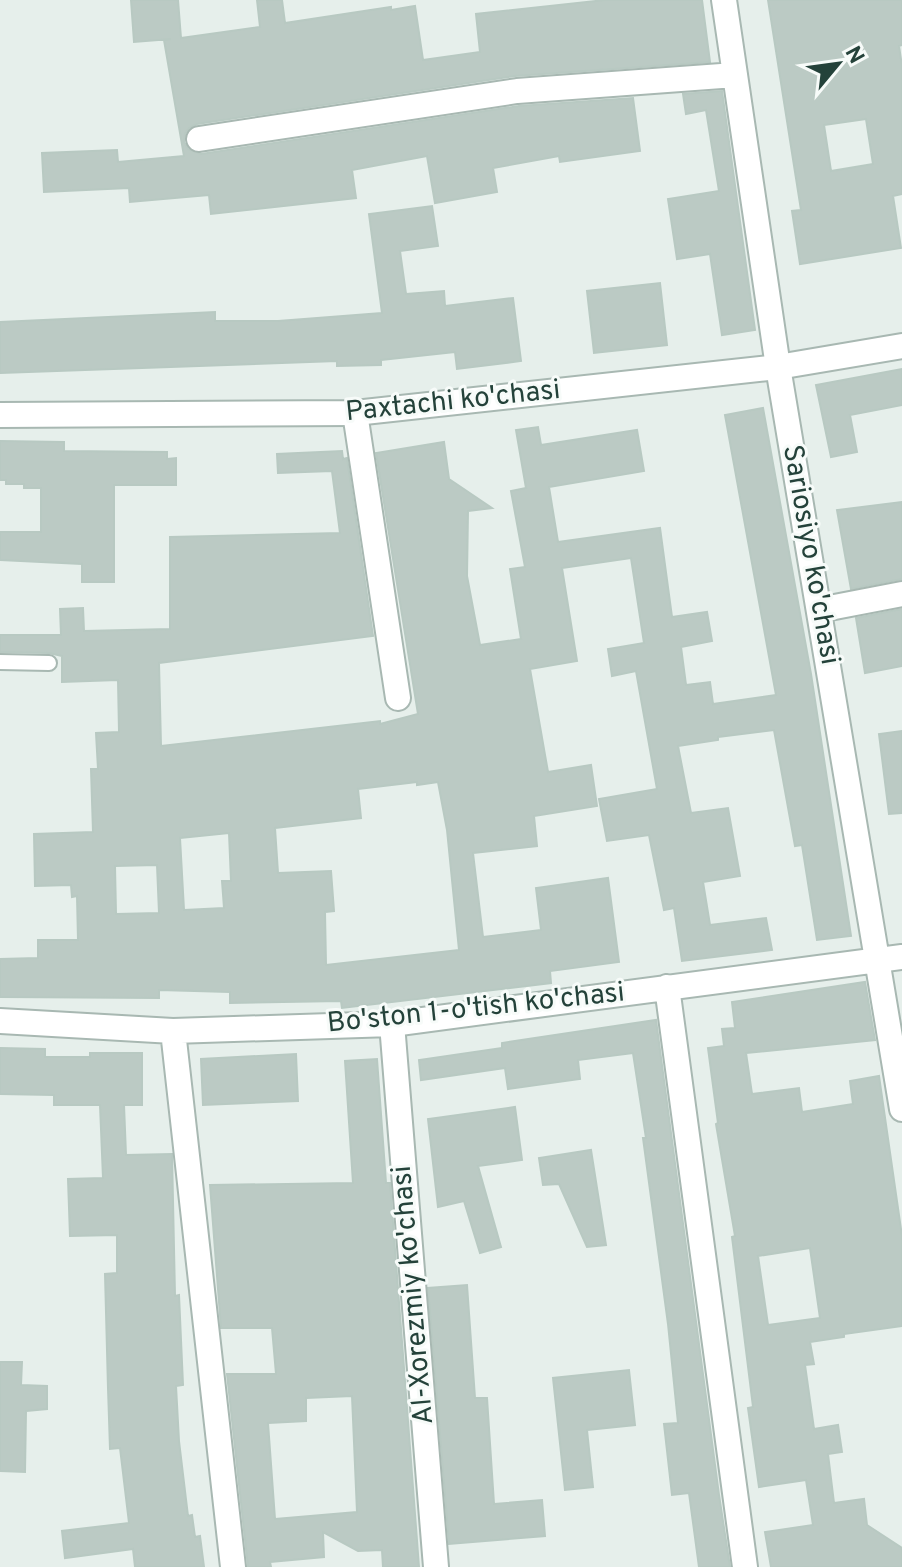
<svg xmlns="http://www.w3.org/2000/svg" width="902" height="1567" font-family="Overpass,sans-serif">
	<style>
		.building { fill: #bbcac4; stroke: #b8c9c2; stroke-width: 2; fill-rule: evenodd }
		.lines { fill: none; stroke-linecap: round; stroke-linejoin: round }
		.service-casing { stroke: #a8b8b2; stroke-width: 18 }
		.minor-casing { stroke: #a8b8b2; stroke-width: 28 }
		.tertiary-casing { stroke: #a8b8b2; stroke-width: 28 }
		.service { stroke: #fff; stroke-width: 14 }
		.minor { stroke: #fff; stroke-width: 24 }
		.tertiary { stroke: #fff; stroke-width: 24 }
		.labels { text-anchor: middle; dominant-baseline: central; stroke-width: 6; stroke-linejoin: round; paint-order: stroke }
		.street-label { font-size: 28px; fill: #24423a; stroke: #f7fbf9 }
	</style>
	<rect width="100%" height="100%" fill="#e6efeb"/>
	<path class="building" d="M131,0H178L181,38L260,27L257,0H282L285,23L391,7V10L415,6L423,60L480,52L476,14L605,0H702L710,62L515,76L197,124L189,128L185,134L184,142L188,149L201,154L519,106L633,98L640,151L560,162L559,156L493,168L497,192L435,203L427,156L352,170L356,198L211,214L209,195L130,202L129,188L44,192L42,153L117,150L118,162L184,156L164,40L171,39L134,42Z
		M768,0H902V45L899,46L902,66V194L893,196L901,248L800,264L792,211L801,210ZM866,119L873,164L831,171L824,125Z
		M722,91L755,330L722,335L710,254L677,259L668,199L719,191L706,110L686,114L683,94Z
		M432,206L438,246L400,251L406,294L444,291L445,306L513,298L521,361L457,369L455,352L381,360V365L337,366V361L0,373V322L215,312V321H278L382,313L369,214Z
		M660,283L667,345L594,353L587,291Z
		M902,369V405L850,415L857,452L831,457L816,385Z
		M763,408L811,674L851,936L817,940L802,845L795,846L774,730L718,737V740L678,746L691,813L728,808L740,876L703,882L710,925L766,918L772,950L682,961L674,908L664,910L649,835L607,841L599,799L657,789L636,671L612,676L608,649L644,643L631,558L562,568L577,661L530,669L548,772L591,765L597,806L534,816L537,846L473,853L483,937L541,930L536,888L608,878L619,962L550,971L551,983L342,1008L341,1001L230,1003V992L159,990V998L0,997V959L38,958V940H78L77,896L72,897L71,885L35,886L34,834L93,832L91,769H98L96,733L119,732L118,680L62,682V656L49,653L0,652V635H61L60,609L83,608L84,631L170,629V537L340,533L332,471L278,473L277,454L342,451L343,459L347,458L373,636L159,663L161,746L380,721V724L418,714L376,453L444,442L449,479L492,508L468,511L467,576L480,645L521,639L510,569L525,567L511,491L526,488L516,430L538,427L541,445L637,430L644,471L549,487L558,542L660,528L672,617L707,612L712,641L681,647L686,685L710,682L713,704L776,695L725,415ZM417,782V785L438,782L447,830L459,950L326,965L325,912L334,911L331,871L278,873L275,828L361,818L358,789ZM229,833L231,881H222L224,908L184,910L180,838ZM157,865L159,913L116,914L115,866Z
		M0,441L64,442V451L167,452V459L176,458V485H114V582H82V564L0,560V532H41V488H24V484H6V480H0Z
		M902,502V579L851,589L837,510Z
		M902,609V666L865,673L856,618Z
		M902,731V813L889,814L879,734Z
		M865,982L875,1040L746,1053L752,1094L799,1088L802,1112L853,1104L850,1081L879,1076L902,1236V1326L844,1334V1337L810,1342L814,1364L805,1365L814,1429L838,1425L842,1452L828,1454L834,1503L864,1499L867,1525L902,1548V1567H771L765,1532L813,1525L806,1480L759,1487L748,1408L753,1407L732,1237L735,1236L716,1124L718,1123L708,1048L724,1046L722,1029L735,1028L732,1002ZM810,1248L820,1318L768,1325L758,1256Z
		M656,1020L719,1495L730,1567H699L689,1493L672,1495L664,1424L678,1423L668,1324L643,1138H646L633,1053L578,1060L580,1079L508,1089L505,1068L421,1080L419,1060L502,1048V1043Z
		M0,1048L45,1049V1057H90V1053H142V1105H124L126,1155L172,1154L175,1296L179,1295L183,1385L176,1386L179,1441L188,1516L192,1515L195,1537L200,1536L204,1567H135L133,1549L65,1558L62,1531L129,1523L120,1448L110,1449L108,1388L105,1274L117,1273V1235L70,1236L68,1179L103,1178L100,1105H54V1095L0,1094Z
		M296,1054L298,1101L203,1105L201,1059Z
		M377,1059L386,1183H390L419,1567H383L382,1550L358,1551L323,1532L324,1557L270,1562L271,1567H248L227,1374H276L272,1328H221L210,1185L353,1183L345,1061ZM352,1396L357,1512L275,1519L268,1423L306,1421V1398Z
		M515,1107L522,1160L478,1166L501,1247L480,1253L464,1201L438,1207L428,1119Z
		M591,1150L606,1245L587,1247L559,1184L543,1185L539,1158Z
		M467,1285L475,1398H487L494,1504L542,1500L545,1536L449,1544L428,1288Z
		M0,1362H22L21,1385L47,1386V1409L26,1411L25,1472L0,1471Z
		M629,1370L635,1425L587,1430L593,1487L565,1490L553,1378Z"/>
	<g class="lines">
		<g class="service-casing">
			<path id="service" d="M0,662L49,663"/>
		</g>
		<g class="minor-casing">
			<path id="minor" d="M724,0L778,367L902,1109
				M199,139L517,91L735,75
				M355,413L398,698
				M819,610L902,594
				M667,987L745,1567
				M0,1021L173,1031L392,1024L902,957
				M392,1024L436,1567
				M173,1031L233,1567"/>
		</g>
		<g class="tertiary-casing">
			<path id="tertiary" d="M0,415L355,413L778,367L902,346"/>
		</g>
		<use href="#service" class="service"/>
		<use href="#minor" class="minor"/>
		<use href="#tertiary" class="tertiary"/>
	</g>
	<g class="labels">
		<g class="street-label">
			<text transform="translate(453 402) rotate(-6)">Paxtachi ko'chasi</text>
			<text transform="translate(810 555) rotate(80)">Sariosiyo ko'chasi</text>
			<text transform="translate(476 1009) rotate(-6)">Bo'ston 1-o'tish ko'chasi</text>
			<text transform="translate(414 1295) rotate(-95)">Al-Xorezmiy ko'chasi</text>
		</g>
	</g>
	<g transform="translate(838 64) rotate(61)" stroke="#f7fbf9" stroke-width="6" paint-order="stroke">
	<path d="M0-6L14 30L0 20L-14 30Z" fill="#24423a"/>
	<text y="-12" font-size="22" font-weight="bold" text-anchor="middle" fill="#24423a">N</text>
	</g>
</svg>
